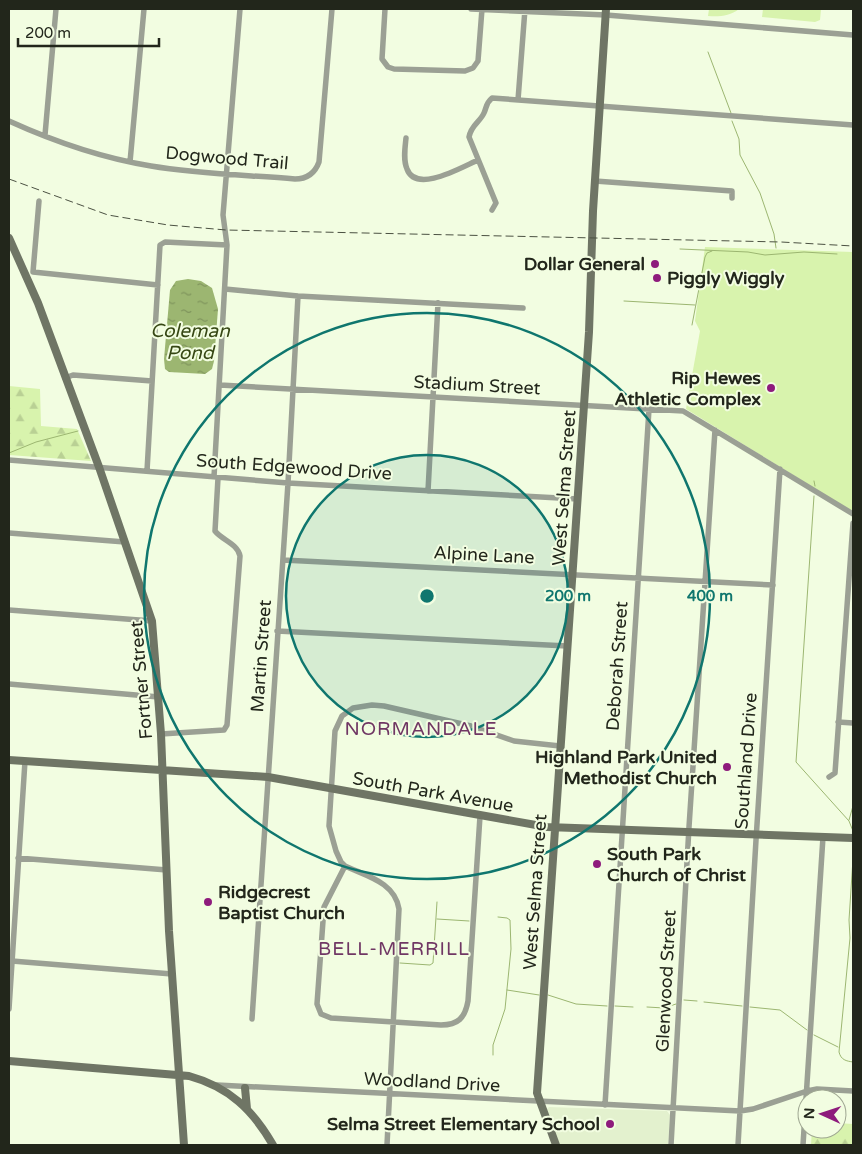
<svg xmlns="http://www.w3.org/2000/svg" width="862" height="1154" font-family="'Varela Round',sans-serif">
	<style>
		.built { fill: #e3f1ce }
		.grass { fill: #d8f3ad }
		.forest { fill: url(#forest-firs) }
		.water { fill: url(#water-ripples) }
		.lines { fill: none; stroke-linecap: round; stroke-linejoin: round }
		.stream { stroke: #9cb671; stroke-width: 1 }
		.street { stroke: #9ba094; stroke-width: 5.5 }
		.secondary { stroke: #6f7565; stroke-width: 8 }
		.rail { stroke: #4b5142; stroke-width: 1; stroke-dasharray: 8 4; stroke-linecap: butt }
		.ring { fill: none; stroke: #0f766e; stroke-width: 2.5 }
		.poi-dot { fill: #8e1b7c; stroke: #f2fde1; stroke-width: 2 }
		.labels { text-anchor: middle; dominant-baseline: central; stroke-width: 4; stroke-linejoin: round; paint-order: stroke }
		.street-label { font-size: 18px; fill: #22261b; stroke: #f2fde1 }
		.poi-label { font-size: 18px; font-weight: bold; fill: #22261b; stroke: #f2fde1; text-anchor: end }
		.water-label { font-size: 19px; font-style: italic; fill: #364714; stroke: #f2fde1 }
		.neighbourhood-label { font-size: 19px; letter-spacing: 1px; fill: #703764; stroke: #f2fde1 }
		.centre { fill: #0f766e; stroke: #f2fde1; stroke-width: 2.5 }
		.ring-label { font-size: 15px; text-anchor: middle; font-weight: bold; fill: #0f766e; stroke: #f2fde1; stroke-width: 4; stroke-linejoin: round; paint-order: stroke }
	</style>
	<defs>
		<pattern id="forest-firs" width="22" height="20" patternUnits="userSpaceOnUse" patternTransform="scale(1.25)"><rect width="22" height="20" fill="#d8f3ad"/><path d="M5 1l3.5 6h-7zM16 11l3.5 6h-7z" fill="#b9d094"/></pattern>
		<pattern id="water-ripples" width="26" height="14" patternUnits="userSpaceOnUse" patternTransform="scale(1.25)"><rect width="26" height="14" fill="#9cb671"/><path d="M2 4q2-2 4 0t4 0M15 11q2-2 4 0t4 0" fill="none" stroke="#7f945c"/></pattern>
	</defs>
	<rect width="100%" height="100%" fill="#f2fde1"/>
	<path class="built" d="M549,1107L667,1111L670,1115L668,1145H559L546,1110Z"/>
	<path class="grass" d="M709,9H739C730,16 719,17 708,16Z
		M763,9H821L820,20L815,22L762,17Z
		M705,247L853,252V512L686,409L700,331L695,321Z"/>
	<path class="forest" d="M9,386L40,389L41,426L77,429L91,461L9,455Z
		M837,1123L853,1124V1145H811L812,1129H837Z"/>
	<path class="water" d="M188,279L201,281L212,288L218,309L214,361L212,369L205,374L169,372L165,369L164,359L170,290L176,281Z"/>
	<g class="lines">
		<path class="stream" d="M708,52L731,113
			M732,121L739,139L740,155L760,193L774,234L776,248
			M680,249L748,252L765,255L804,252L837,254
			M624,301L695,305
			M692,325L705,257L707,253L712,251
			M9,453L36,442L78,431
			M814,481L815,486
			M814,496L796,762L849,821L853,831
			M849,820L853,806
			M853,859L849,920L850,938L839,1052C841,1060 846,1061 853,1062
			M437,919L469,921
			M400,963L430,965L433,963L437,902
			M507,990L539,995
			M548,995L576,1004L607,1006
			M684,1000L697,1001
			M704,1002L742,1006
			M615,1006L633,1007
			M647,1007L664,1008L676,1004
			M750,1007L780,1010L807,1030
			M814,1035L838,1047
			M493,1055V1045L505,1009L511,949L510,920L507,918L498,917"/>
		<path class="street" d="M385,9L382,59L388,67L394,69L465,71L473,68L478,61L482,9
			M471,9L606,15L853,35
			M518,100L525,9
			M9,121C53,141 102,158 151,166C198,174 247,175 295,179C307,179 315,173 319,162L332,9
			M45,135L56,9
			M406,138C405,148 403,160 407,169C416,194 462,167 478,160
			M130,162L144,9
			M595,181L732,191V198
			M492,210L496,203L469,137C471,125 480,122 484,113C487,106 486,103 492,98L853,125
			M33,272L158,285
			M33,272L39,201
			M225,289L298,296L523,308
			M65,378L73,375L152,381
			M220,385L683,411L853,514
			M9,460L288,483L578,499
			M147,471L160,245L165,242L227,245
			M214,477L227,245L223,215L240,9
			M428,491L438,303
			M9,533L125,542
			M283,560L773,585
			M9,610L152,621
			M277,631L567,646
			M9,684L159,697
			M838,722L853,723
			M161,734L224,730L227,725L240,556C238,544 222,540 215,531L218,478
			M829,777L835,773L853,523
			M18,858L167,870
			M345,866L324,907L317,1004L321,1014L331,1018L441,1025C458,1025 465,1018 468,1001L480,816
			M12,961L172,974
			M9,1009L25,761
			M252,1019L288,483L298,296
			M217,1085L740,1111L753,1109L807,1091L817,1089L853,1091
			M605,1105L649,409
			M387,1145L399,909C395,882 366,876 345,866L341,862L336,851L329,826L335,731L342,716L353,708L372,705L384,706L471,726L514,741L560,746
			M671,1145L689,827L715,430
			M738,1145L756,840L780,469
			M803,1145L823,837"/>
		<path class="secondary" d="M9,238L38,303L99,467L152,621L161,734L169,931L184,1145
			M9,760L268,777L547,827L853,838
			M9,1061L189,1076C229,1087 253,1110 273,1145
			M245,1088L247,1109
			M556,1145L537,1093L589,332L593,211L606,9"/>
		<path class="rail" d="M9,179L108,215L168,225L226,230L781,242L853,246"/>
	</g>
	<circle cx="427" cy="596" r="141" fill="#0f766e" fill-opacity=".12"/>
	<g class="ring">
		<circle cx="427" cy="596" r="141"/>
		<circle cx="427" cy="596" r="283"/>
	</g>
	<g class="poi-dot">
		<circle cx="655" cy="264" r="5"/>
		<circle cx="657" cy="278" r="5"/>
		<circle cx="771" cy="388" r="5"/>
		<circle cx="727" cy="767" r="5"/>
		<circle cx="597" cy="864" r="5"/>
		<circle cx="208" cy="902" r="5"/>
		<circle cx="610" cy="1124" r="5"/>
	</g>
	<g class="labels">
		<g class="street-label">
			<text transform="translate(227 158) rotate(5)">Dogwood Trail</text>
			<text transform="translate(477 385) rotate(3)">Stadium Street</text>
			<text transform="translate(294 467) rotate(4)">South Edgewood Drive</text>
			<text transform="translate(564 488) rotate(-86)">West Selma Street</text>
			<text transform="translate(484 555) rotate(3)">Alpine Lane</text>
			<text transform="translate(261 656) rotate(-86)">Martin Street</text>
			<text transform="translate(617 666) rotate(-86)">Deborah Street</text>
			<text transform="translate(141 680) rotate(-95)">Fortner Street</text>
			<text transform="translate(746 761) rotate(-86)">Southland Drive</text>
			<text transform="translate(433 792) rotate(10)">South Park Avenue</text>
			<text transform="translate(535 892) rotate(-86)">West Selma Street</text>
			<text transform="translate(666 981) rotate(-87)">Glenwood Street</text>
			<text transform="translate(432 1082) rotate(3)">Woodland Drive</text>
		</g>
		<g class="poi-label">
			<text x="645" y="264">Dollar General</text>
			<text x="667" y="278" text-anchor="start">Piggly Wiggly</text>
			<text x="761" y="378">Rip Hewes<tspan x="761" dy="21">Athletic Complex</tspan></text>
			<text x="717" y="757">Highland Park United<tspan x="717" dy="21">Methodist Church</tspan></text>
			<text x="607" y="854" text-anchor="start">South Park<tspan x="607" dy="21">Church of Christ</tspan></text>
			<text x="218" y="892" text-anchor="start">Ridgecrest<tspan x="218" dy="21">Baptist Church</tspan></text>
			<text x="600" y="1124">Selma Street Elementary School</text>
		</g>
		<g class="water-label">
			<text x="190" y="331">Coleman<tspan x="190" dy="22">Pond</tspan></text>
		</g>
		<g class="neighbourhood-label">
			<text x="421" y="729">NORMANDALE</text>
			<text x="394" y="949">BELL-MERRILL</text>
		</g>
	</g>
	<circle cx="427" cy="596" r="8" class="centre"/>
	<g class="ring-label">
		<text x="568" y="601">200 m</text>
		<text x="710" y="601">400 m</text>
	</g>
	<rect width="862" height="1154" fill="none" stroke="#22261b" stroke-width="20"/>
	<g transform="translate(822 1114) rotate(273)"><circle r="24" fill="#f2fde1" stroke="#9fa792"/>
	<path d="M0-4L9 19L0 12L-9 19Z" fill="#8e1b7c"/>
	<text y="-8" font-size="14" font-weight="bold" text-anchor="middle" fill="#22261b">N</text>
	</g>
	<path d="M18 38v8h141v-8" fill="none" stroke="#22261b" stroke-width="2.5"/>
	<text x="25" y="38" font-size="15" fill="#22261b" stroke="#f2fde1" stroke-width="4" paint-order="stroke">200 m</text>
</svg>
